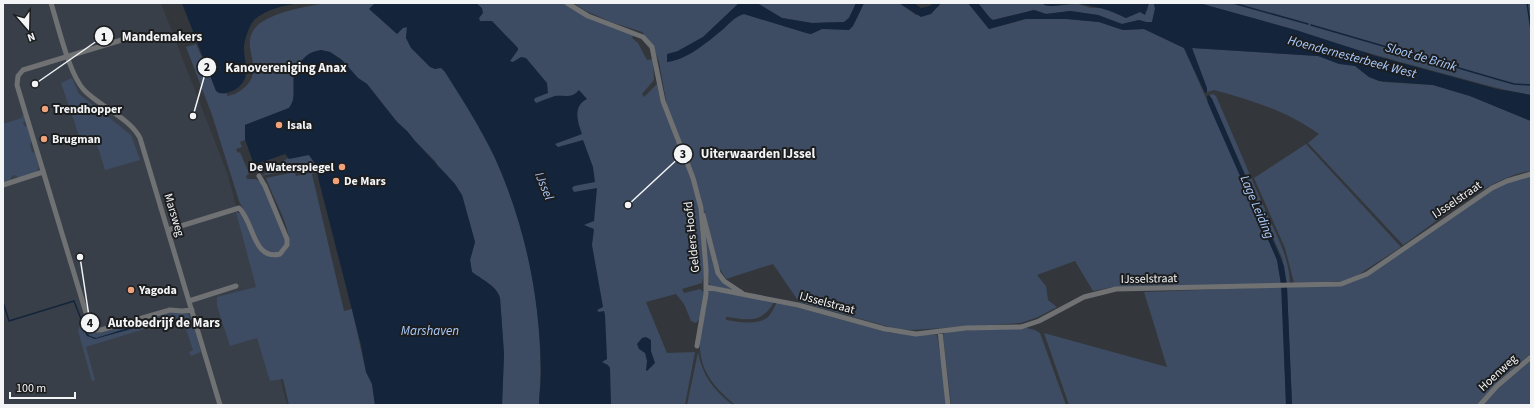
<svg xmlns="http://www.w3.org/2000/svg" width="1534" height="408" font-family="'Source Sans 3',sans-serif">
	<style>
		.built { fill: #383f49 }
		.green { fill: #3d4c62 }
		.water { fill: #13243b }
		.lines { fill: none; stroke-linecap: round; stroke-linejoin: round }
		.stream { stroke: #13243b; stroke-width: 1.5 }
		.minor { stroke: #6f7173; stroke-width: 5 }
		.poi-dot { fill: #f0a27a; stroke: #1c1d1f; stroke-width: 1.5 }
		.labels { text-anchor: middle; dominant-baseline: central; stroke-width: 4; stroke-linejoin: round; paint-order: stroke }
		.poi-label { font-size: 12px; font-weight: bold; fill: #f2f4f6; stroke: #1c1d1f; text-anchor: start }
		.street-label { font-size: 12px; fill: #f2f4f6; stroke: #1c1d1f }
		.water-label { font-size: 13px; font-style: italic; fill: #aaccfe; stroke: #1c1d1f }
		.leader { fill: none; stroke: #f2f4f6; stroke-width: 1.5 }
		.callout-dot { fill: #f2f4f6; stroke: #1c1d1f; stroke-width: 1.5 }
		.mark-label { font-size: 12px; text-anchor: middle; font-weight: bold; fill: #111 }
		.callout-label { font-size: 13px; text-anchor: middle; font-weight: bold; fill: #f2f4f6; stroke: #1c1d1f; stroke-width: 4; stroke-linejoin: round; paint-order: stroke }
	</style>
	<rect width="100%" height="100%" fill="#33363a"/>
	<path class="built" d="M3,3H161L228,175L287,405H3Z"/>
	<path class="green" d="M327,3H375L370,8L403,28L407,27L406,38L435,69L439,67L443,69C514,164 548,287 539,405H502L504,354L500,298C497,286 481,279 472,272L470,260L475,242L462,195L447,175L439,168L435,161L415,141L407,131L397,122L367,84L358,78L342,60L330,52L321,50L308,55L299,63L293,76V102L289,108L245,125V140L240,142L242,147L236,149L238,153L240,152L249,173L246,176L247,179H255L262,182L285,238V246L277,253L266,252L261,246L239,201L212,115L186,47L196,44L217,91L224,94L227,93V96C234,95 240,92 246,86C264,68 242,49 253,31C263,13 308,6 327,3Z
		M462,3H566L634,34L632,38L638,43L647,60L653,59L654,80L642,94L644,97L657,84L660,99L688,169L698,200L705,268L702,283L682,289L684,293L700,289L705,293L702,316L696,323L691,321L684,304L676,294L646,302L667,353L695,352L685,405H597Z
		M573,3H739L703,37L678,51L691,53L722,30L737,16L744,14L811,34L822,29L855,22L864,3H899L916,15L938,7L941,3H968L989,29L1026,19H1067L1099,22L1123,30L1144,29L1184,48L1277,260L1281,284L1113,287L1093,291L1075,261L1037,275L1046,286L1048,300L1057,307L1038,317L1021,323L912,330L897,329L799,302L773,264L726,279L718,266L699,191L667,106L659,62L653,45L642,32L611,22L586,11Z
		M757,3H856L849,18L844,22L812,23L782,18Z
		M978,3H1043L1052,6L1078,4L1091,8H1103L1126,18L1140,12L1143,13L1147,11L1149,3H1154L1155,9L1152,22H1146L1139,20L1122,24L1098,15L1070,11L1046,14L1034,10L993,20L990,18Z
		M1199,3H1531V95C1502,90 1474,82 1445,74C1363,53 1281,26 1199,3Z
		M1192,48L1318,56L1355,66L1369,77L1383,82L1433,85L1470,96L1531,121V171C1494,174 1435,223 1403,245L1308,143L1319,134C1285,110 1253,101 1214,90L1207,92Z
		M72,78L79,94L131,135L140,160L105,170L96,141L84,145L81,136H79L61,83Z
		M1213,94L1216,96C1232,132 1247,169 1263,205C1274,230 1289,255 1290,283L1287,284L1282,258L1212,99L1209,95Z
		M22,114L26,121L23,122L24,126H27L32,141L30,145L32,152L35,153L39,168L36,172L19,178L15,175L12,176L10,180L3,182V124L22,118Z
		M1306,144L1401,247L1358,275L1343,281L1294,283L1285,248L1254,178Z
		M304,155H309L316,165L317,173L312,174L344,311L352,309L366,372L372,384L375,405H289L283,379L270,381L257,338L230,346L217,306V297L256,287L236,212L242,214C249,229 260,267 282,254C287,251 290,245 289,239C287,220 272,196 266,178L295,172L296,176L309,173L308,166L261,176L288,158Z
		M1531,175V353L1496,384L1477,405H1292L1287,287L1357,280L1498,186Z
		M703,219L715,270L741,294L711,286L709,283Z
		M1282,287L1286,405H1069L1044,333L1167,367L1144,292Z
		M710,290L774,302C761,324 750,320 726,317V320C739,322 759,326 769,316C772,312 775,306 777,302L891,333L937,335L948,405H735C689,367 698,344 708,292Z
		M172,312L188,313L194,325L201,352L191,356L189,352L193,350L186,329H182L180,325L177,326L174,320L86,347L95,380L92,381L78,331L79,327L86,325L96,332L101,333Z
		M1027,328L1035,330L1040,333L1066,405H951L943,335L947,331Z
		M698,352C702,375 714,391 733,405H687Z
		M1531,358V405H1481L1486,399Z"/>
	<path class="water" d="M182,3H301C285,5 266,9 254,20C249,26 245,38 244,46C243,61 253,78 236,89C231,92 225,94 219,93L216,91Z
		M375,3H476L482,8L483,13L479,18L480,21H492L518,48V50L510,61L513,62L521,57L526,58L547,83L548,93L535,98L534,100L536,103C542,101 548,98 555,96C565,95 571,99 579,90L587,99C572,106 578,123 582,134L555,144L558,147L583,140L593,167L595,182L574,186L572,188L574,192L597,188L594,221L584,225L594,229L592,245L603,307L597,310L599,312L604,311L605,315L607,359L602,362L608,365L610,368L611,405H539C539,394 541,383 541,372C540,297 525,224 494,156C480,127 462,99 445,72L441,68L435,69L430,67L411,48L406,38L407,27L403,28L397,34L369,9Z
		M739,3H757L782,18L812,23L844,22L849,18L856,3H864L853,26L849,30L822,29L811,34L806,33L744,14C734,17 729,24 721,31C706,43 687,60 667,62V54L678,51L703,37Z
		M899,3H914L921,8L930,6L933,3H941L931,14L921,17Z
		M968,3H978L990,18L993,20L1034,10L1046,14L1070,11L1098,15L1122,24L1139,20L1146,22H1152L1155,9L1154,3H1199L1296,30L1376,56L1497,89L1531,95V121L1470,96L1433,85L1379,81L1369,77L1355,66L1339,64L1318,56L1192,48L1207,88V92L1205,93L1184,48L1144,29L1123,30L1099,22L1067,19H1025L989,29Z
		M1043,3H1149L1145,15L1140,12L1126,18C1111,10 1095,6 1078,4C1067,3 1055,8 1044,5Z
		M321,50L330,52L342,60L358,78L367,84L397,122L407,131L415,141L455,184L462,195L475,242L470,260L472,272C481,279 497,286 500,298L504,354L502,405H375L372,384L366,372L361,345L319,181L316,165L309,155L289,159L285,154L254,165L245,139V125L289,108C301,91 285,77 304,58C309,53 314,51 321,50Z
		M1209,95L1212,99L1284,266L1287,287L1292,405H1286L1281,284L1277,260L1208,103L1207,96Z
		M150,321L151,323L149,324L95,339L87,336L83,329L90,336L96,338Z
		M646,337L651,340V351L655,363L647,371L646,370L647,361L645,353L639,349L637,344L642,338Z"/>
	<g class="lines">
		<path class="stream" d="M1233,3L1308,24
			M1527,3L1531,30
			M1311,25L1493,78L1514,84L1531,85
			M3,302L9,321L74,301L81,319"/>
		<path class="minor" d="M51,3C58,25 69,74 84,90C99,106 130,118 140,138L220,405
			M567,3L588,16L643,37L652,47L663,101L693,178L701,208L706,269V294L697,346
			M138,35L23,70L18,76L17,85L90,326L96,330H101L170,310L182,311L192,310
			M3,185L43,172
			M703,215L718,273L724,281L742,293
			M168,230L239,208C254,222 253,261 280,254L287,245V239L265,186L259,176
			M706,287L798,305L885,329L916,334L966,328L1021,327L1039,321L1084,297L1116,289L1341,284L1367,274L1492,188L1507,181L1531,174
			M189,301L236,286
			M940,331L948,405
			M1480,405L1497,386L1531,357"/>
	</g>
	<g class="poi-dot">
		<circle cx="45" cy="109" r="4"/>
		<circle cx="279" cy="125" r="4"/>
		<circle cx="44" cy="139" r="4"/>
		<circle cx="342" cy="167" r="4"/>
		<circle cx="336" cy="181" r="4"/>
		<circle cx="131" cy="290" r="4"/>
	</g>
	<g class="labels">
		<g class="poi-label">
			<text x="53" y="109">Trendhopper</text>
			<text x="287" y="125">Isala</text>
			<text x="52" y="139">Brugman</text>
			<text x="334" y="167" text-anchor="end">De Waterspiegel</text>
			<text x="344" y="181">De Mars</text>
			<text x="139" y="290">Yagoda</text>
		</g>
		<g class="street-label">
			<text transform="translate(1457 200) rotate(-34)">IJsselstraat</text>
			<text transform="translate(174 215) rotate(73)">Marsweg</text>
			<text transform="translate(692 237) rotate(-96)">Gelders Hoofd</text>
			<text transform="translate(1149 279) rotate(-1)">IJsselstraat</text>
			<text transform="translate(827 303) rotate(15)">IJsselstraat</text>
			<text transform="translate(1498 373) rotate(-43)">Hoenweg</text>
		</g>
		<g class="water-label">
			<text transform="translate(1352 57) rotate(15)">Hoendernesterbeek West</text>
			<text transform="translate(1421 57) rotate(16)">Sloot de Brink</text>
			<text transform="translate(544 186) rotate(67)">IJssel</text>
			<text transform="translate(1257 207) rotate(67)">Lage Leiding</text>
			<text x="430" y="331">Marshaven</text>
		</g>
	</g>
	<path class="leader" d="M35 84L104 36M193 116L207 67M628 205L683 154M80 257L90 323"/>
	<g class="callout-dot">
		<circle cx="35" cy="84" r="4"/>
		<circle cx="193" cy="116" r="4"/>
		<circle cx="628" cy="205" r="4"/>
		<circle cx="80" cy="257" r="4"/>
		<circle cx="104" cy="36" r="10"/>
		<circle cx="207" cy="67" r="10"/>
		<circle cx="683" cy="154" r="10"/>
		<circle cx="90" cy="323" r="10"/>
	</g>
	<g class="mark-label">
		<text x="104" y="41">1</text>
		<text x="207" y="71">2</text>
		<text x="683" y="158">3</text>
		<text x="90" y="327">4</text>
	</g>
	<g class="callout-label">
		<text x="162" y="41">Mandemakers</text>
		<text x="286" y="72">Kanovereniging Anax</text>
		<text x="758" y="158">Uiterwaarden IJssel</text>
		<text x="164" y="327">Autobedrijf de Mars</text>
	</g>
	<rect width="1534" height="408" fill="none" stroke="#f2f4f6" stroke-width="8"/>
	<g transform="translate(28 28) rotate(160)" stroke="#1c1d1f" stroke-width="3" paint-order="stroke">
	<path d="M0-3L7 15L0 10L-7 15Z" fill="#f2f4f6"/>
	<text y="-6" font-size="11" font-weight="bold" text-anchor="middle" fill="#f2f4f6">N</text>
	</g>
	<path d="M10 392v6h65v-6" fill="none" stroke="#f2f4f6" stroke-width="2"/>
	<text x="16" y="392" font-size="12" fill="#f2f4f6" stroke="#1c1d1f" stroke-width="3" paint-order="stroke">100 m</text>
</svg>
